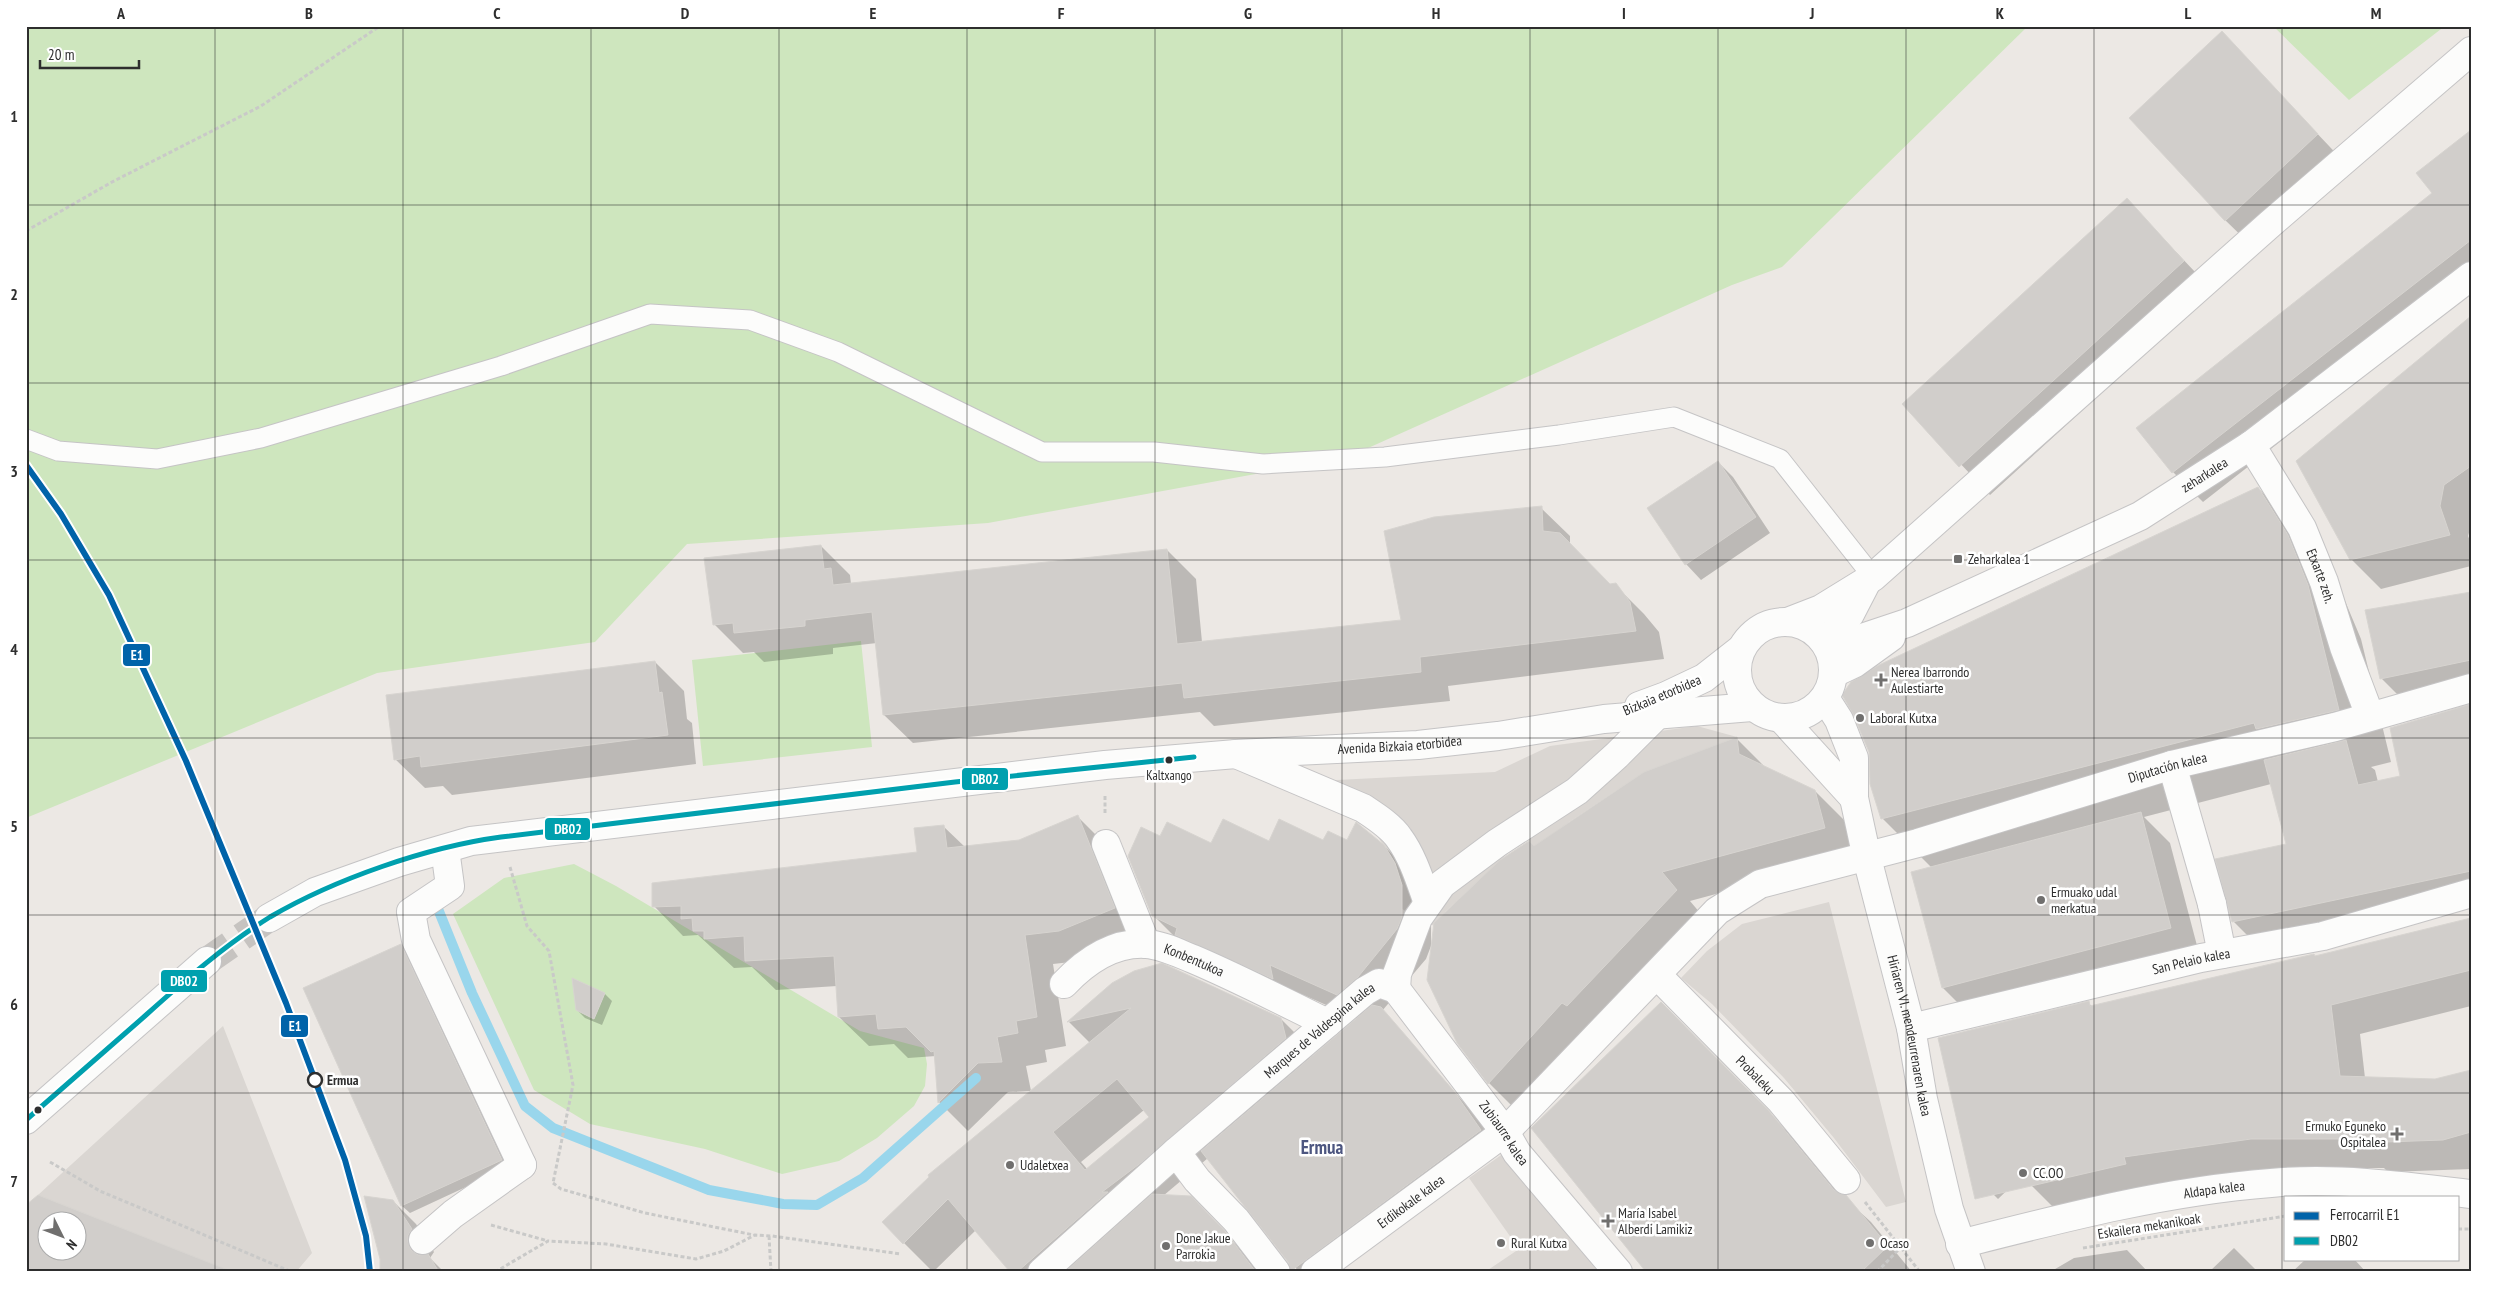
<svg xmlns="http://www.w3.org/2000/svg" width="2497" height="1298" font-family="'PT Sans Narrow',sans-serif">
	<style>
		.green { fill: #cee6be }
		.plaza { fill: #dad6d2 }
		.shadow { fill: #0003; fill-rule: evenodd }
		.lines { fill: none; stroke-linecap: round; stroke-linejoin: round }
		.stream { stroke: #99d6ec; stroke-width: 10 }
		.building { fill: #d1cecb; stroke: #d7d4d0; fill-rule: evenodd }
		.tertiary-tunnel { stroke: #c6c3c0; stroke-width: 28; stroke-dasharray: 28 14; stroke-linecap: butt }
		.service-casing { stroke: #c5c4c5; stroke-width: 21 }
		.pedestrian-casing { stroke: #c5c4c5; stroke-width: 30 }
		.minor-casing { stroke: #c5c4c5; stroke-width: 30 }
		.tertiary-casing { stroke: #c5c4c5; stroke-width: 30 }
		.path { stroke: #c9c9c8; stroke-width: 3; stroke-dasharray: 4 2.5; stroke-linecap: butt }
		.service { stroke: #fcfcfb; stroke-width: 19 }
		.pedestrian { stroke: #fcfcfb; stroke-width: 28 }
		.minor { stroke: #fcfcfb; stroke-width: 28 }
		.tertiary { stroke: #fcfcfb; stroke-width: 28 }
		.bus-1-casing { stroke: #fff; stroke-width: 9 }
		.bus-1 { stroke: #00a0ae; stroke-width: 5 }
		.rail-1-casing { stroke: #fff; stroke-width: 10 }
		.rail-1 { stroke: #0063a9; stroke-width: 6 }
		.grid { fill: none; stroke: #2e2e2e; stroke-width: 1; stroke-opacity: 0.55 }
		.poi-dot { fill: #706f6e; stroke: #fff; stroke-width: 2 }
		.bus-dot { fill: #2e2e2e; stroke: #fff; stroke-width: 2 }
		.stop-dot { fill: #fff; stroke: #2e2e2e; stroke-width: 2.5 }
		.labels { text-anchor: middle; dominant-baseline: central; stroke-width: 5; stroke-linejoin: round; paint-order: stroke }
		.bus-label { font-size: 13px; fill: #2e2e2e; stroke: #fff }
		.street-label { font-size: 14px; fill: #2e2e2e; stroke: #fff }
		.poi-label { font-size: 14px; fill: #2e2e2e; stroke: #fff; text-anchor: start }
		.stop-label { font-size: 14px; font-weight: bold; fill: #2e2e2e; stroke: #fff; text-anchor: start }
		.district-label { font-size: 19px; font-weight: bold; fill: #4d5680; stroke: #fff }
		.line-badge { stroke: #fff; stroke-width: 2 }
		.badge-label { font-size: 14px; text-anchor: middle; font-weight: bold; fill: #fff }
		.neatline { fill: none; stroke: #2e2e2e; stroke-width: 2 }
		.grid-label { font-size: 16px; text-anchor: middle; font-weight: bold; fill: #2e2e2e }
	</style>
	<rect width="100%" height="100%" fill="#ece8e4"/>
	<path class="green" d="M26,26H2028L1782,267L1732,285L1348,457L988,523L687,544L595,642L377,673L26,818Z
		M2273,26H2445L2349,100Z
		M861,641L872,747L703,766L692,660Z
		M574,864L616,886L860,1031L924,1048L927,1064L925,1086L914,1106L877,1138L839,1161L782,1174L705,1149L590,1124L534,1090L453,914L504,878Z"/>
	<path class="plaza" d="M1697,726L1737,737L1644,772L1569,822L1536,848L1525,837L1445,912L1438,928L1402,909V885L1395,863L1376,834L1356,821L1268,779L1317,781L1495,772L1550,746Z
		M1829,902L1906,1202L1886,1207L1834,1138L1784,1078L1712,1004L1681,978L1707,951L1742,924Z
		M223,1026L312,1253L296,1272H232L38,1195Z
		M1511,1148L1565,1226L1598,1272H1485L1519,1249L1469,1178Z"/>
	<path class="shadow" d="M2222,33L2347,165L2255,249L2225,220Z
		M2471,131V292L2203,502L2173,472L2138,428L2434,194Z
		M2127,200L2213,291L1990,495L1904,404Z
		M2471,318V526L2468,536L2471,543V566L2381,589L2351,559Z
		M1718,462L1733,477L1770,533L1701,580L1686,564L1648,509Z
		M2258,488L2311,541L2340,589L2361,639L2391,762L2371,767L2375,770L2378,782L2401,777L2471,706V906L2262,950L2233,921L2287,845L2271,784L2144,817L2170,843L2200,957L1972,1017L1943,988L1932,868L1882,818Z
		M1541,508L1570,536V546L1610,585H1615L1644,614L1659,632L1664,659L1448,686L1450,701L1214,726L1200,712L913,743L884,715L877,643L833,648V654L764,662L754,652L743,653L714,624L821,546L850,575L851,584L1167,550L1196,579L1202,642L1402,621Z
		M2471,594V695L2410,707L2381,678Z
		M655,662L684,691L687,719L692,723L696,764L452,795L443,786L425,788L395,759Z
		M1736,738L1766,768L1815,791L1845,821L1854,857L1690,901L1706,920L1518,1112L1489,1083L1458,1042L1534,847Z
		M1078,817L1107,846L1143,938L1089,960L1053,964L1066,1046L1045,1050L1047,1062L1026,1066L1031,1091L1008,1092L968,1131L939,1102L936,1056L908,1058L894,1044L869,1046L839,1017L837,986L776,990L752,967L734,968L698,935L683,936L654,906L918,853L943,826L965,847L1019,841Z
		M1161,838L1212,845L1348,841L1384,846L1414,876L1431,916V946L1426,959L1382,1011L1468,1107L1495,1142L1326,1272H1299L1208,1158L1163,1196L1220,1227L1261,1272H1012L976,1230L933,1272L904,1243L1090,1043L1069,1022L1113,984L1161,966L1203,982L1281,1019L1310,1048L1312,1058L1358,1019L1299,993L1302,1007L1183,945L1153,915ZM1144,1110L1150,1118L1088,1170L1081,1162Z
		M2471,919V1006L2360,1034L2365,1078L2435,1080L2471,1071V1169L2388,1172L2384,1168H2281L2153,1186L2061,1215L2022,1176L1998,1199L1969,1170L2088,1003L2093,1007L2316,957Z
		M401,945L408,952L509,1167L410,1213L402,1206L305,989Z
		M573,980L605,994L612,1001L602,1025L585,1018L577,1010Z
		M1661,1004L1794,1138L1840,1194L1871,1222L1912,1272H1648Z
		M38,1196L229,1272H26ZM48,1220H78V1250H48Z
		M393,1201L416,1224L434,1252L430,1258L444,1272H381Z
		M2234,1248L2258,1272H2209Z
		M2127,1250L2148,1272H2050L2074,1258Z
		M2306,1259H2354L2366,1272H2292Z"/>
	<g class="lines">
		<path class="stream" d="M438,909L472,993L525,1106L553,1128L709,1190L783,1204L817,1205L863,1178L976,1078"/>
	</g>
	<path class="building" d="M2222,31L2318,134L2225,221L2129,118Z
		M2471,130V240L2172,473L2136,428L2432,193L2416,173Z
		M2127,198L2184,261L1959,467L1902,404Z
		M2471,316V466L2444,485L2440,506L2450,535L2350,560L2296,461Z
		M1718,461L1756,517L1685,565L1647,508Z
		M2258,487L2288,535L2308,585L2339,710L2256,729L2254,723L1881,819L1870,784L1869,752L1853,714L1842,695L1851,682L1879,665Z
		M1542,506L1543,531L1560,533L1610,584L1616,583L1630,602L1636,631L1420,657L1421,672L1184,698L1182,683L883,715L872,612L805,620V626L734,633L733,623L713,625L704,558L821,545L824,569L831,568L833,585L1167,549L1177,644L1401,620L1384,531L1434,517Z
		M2471,592V660L2380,679L2365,610Z
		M655,661L659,693L662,692L668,735L421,767L420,756L394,760L386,695Z
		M2471,704V871L2232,922L2215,859L2286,844L2264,760L2346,740L2358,785L2400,776L2390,728Z
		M1737,737L1739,754L1815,790L1825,828L1662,872L1677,890L1567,1006L1562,1003L1488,1084L1457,1043L1427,980L1434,923L1500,860L1529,841L1534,846L1644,772Z
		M2141,812L2171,928L1942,988L1911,872Z
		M1078,815L1115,908L1059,931L1025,935L1037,1017L1016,1021L1018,1033L997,1037L1002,1062L978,1063L938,1103L934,1051L931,1052L906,1027L878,1029L876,1014L838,1017L834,956L745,961L744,936L704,939V931H693L692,918L681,919V906L652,907V883L917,852L914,828L944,825L947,848L1019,840Z
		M1223,819L1269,841L1279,819L1323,840L1328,831L1347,840L1356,822L1384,845L1395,863L1402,885V917L1397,929L1358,977L1337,995L1270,965L1273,979L1175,935L1177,928L1152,916L1128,856L1141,827L1160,836L1167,822L1211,843Z
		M2471,918V970L2331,1005L2340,1076L2435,1079L2471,1070V1132L2443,1140L2358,1143V1139H2251L2124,1157L2126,1164L1975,1199L1938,1038L2089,1001L2090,1006L2314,954L2315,956Z
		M401,944L502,1160L401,1206L303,988Z
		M1162,963L1281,1018L1286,1038L1142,1162L1102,1192H1108L1017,1272H1010L948,1199L903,1244L882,1222L929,1177L928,1175L1131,1008L1067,1022L1112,983L1134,971ZM1117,1079L1149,1117L1085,1170L1053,1132Z
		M572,978L605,993L594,1019L576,1010Z
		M1661,1002L1769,1111L1834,1190L1846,1195L1888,1246L1861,1272H1646L1531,1128Z
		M1372,1005L1381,1007L1453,1090L1481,1130L1291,1271L1288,1262L1201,1151Z
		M1152,1194L1191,1196L1224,1230L1256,1272H1070L1068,1269Z
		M38,1195L228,1270V1272H26V1205ZM48,1220H78V1250H48Z
		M364,1196L393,1200L412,1229L408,1235V1242L411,1250L418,1255L428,1254L439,1272H380V1259Z"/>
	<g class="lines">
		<path class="tertiary-tunnel" d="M207,961L269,918"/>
		<g class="service-casing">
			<path id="service" d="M26,439L58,451L157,459L261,438L501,366L650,314L750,320L838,352L1042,452H1154L1263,464L1385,457L1559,435L1674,417L1780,459L1873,577"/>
		</g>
		<g class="pedestrian-casing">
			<g id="pedestrian">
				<path d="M1106,844L1146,944"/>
				<path d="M2212,904L2222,954"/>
				<path id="s1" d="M1064,984C1085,962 1113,942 1146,944C1162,945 1178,953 1193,959C1238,978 1282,1001 1327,1023"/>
				<path id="s2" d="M1396,989L1505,1132L1517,1153L1618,1272"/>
				<path id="s3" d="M1911,1028L2201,958L2323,936L2471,893"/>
				<path d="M1176,1152L1197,1180L1236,1220L1276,1272"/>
				<path d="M423,1240L453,1214L522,1165"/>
				<path id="s4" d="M1315,1272L1505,1132"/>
			</g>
		</g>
		<g class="minor-casing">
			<g id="minor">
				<path id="s5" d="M2251,445L2302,528L2324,582L2344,647L2370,716"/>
				<path d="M1236,754L1363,808C1375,816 1391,826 1399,838C1413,857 1420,881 1428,903"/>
				<path d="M2172,765L2212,904"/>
				<path d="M445,849L450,886L411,912L416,940L522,1165"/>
				<path id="s6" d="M1658,976L1781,1101L1846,1180"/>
				<path id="s7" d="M1505,1132L1717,911L1760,884L1918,843L2172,765L2335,727L2471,688"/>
				<path id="s8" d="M1960,1244C2062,1218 2166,1191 2271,1183C2337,1177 2405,1186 2471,1194"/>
				<path id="s9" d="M1042,1272L1176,1152L1365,991L1379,983L1396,989L1397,974L1418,918L1442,884L1497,843L1577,791L1617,755L1658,714"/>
			</g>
		</g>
		<g class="tertiary-casing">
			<g id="tertiary">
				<path d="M1790,621L1821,609L1873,577L2270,224L2471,51"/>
				<circle cx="1785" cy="670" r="48"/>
				<path d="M1825,643L1850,614L1866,583"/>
				<path id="s10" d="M1829,649L1907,623L2140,516L2251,445L2471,276"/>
				<path d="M1834,673L1855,663L1891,637"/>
				<path id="s11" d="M1825,698L1839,720L1854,758V798L1867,858L1911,1028L1923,1099L1949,1209L1971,1272"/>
				<path d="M1639,706L1666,696L1704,678L1741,649"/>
				<path d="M1782,719L1854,798"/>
				<path id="s12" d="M269,918L315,892L399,862L471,841L1105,765L1236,754L1418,745L1498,736L1604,719L1752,707"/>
				<path d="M26,1120L207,961"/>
			</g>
		</g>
		<path class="path" d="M26,231L112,182L261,106L380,26
			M1105,796V815
			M510,867L527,926L549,951L573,1085L553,1183
			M50,1162L100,1191L292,1272
			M553,1183L561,1189L645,1213L754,1235
			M1865,1202L1920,1272
			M491,1225L548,1241
			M2458,1229H2471
			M769,1236L771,1272
			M2083,1248L2286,1216
			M495,1272L548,1241L606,1244L696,1259L724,1251L755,1235L772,1236L901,1254
			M1877,1272L1901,1247"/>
		<use href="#service" class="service"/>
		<use href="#pedestrian" class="pedestrian"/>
		<use href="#minor" class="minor"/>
		<use href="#tertiary" class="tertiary"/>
		<g class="bus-1-casing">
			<path id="bus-1" d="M26,1120C66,1085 106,1050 146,1015C185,980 225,945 270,917C335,879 427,847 501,837L955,782L1194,757"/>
		</g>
		<use href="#bus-1" class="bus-1"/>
		<g class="rail-1-casing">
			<path id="rail-1" d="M26,465L61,514L109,595L186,761L286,1003L345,1160L366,1236L370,1272"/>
		</g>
		<use href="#rail-1" class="rail-1"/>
	</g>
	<path class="grid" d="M215,26V1272M403,26V1272M591,26V1272M779,26V1272M967,26V1272M1155,26V1272M1342,26V1272M1530,26V1272M1718,26V1272M1906,26V1272M2094,26V1272M2282,26V1272M26,205H2471M26,383H2471M26,560H2471M26,738H2471M26,915H2471M26,1093H2471"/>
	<g class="poi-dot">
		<rect x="1953" y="554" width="10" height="10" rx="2.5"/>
		<path d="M1878.5 672.5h5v5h5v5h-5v5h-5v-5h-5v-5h5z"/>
		<circle cx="1860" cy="718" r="5"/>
		<circle cx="2041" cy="900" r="5"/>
		<path d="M2394.5 1126.5h5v5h5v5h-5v5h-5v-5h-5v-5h5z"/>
		<circle cx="1010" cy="1165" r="5"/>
		<circle cx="2023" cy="1173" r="5"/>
		<path d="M1605.5 1213.5h5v5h5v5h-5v5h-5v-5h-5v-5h5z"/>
		<circle cx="1501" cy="1243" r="5"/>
		<circle cx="1870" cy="1243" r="5"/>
		<circle cx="1166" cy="1246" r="5"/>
	</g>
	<g class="bus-dot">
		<circle cx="1169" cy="760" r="4.5"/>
		<circle cx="38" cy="1110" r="4.5"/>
	</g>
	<circle class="stop-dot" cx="315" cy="1080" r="7"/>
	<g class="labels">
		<g class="bus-label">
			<text x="1169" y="775">Kaltxango</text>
		</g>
		<g class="street-label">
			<text stroke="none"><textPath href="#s10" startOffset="415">zeharkalea</textPath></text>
			<text stroke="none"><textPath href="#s5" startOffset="149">Etxarte zeh.</textPath></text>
			<text transform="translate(1662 695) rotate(-23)">Bizkaia etorbidea</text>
			<text stroke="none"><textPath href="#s12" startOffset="1151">Avenida Bizkaia etorbidea</textPath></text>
			<text stroke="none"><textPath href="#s7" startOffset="781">Diputación kalea</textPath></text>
			<text stroke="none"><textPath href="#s1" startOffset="145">Konbentukoa</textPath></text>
			<text stroke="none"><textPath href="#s3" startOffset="288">San Pelaio kalea</textPath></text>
			<text stroke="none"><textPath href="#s9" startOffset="368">Marques de Valdespina kalea</textPath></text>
			<text stroke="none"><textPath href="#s11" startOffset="351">Hiriaren VI. mendeurrenaren kalea</textPath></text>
			<text stroke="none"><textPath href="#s6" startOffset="139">Probaleku</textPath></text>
			<text stroke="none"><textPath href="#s2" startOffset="180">Zubiaurre kalea</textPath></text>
			<text stroke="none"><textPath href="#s8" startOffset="260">Aldapa kalea</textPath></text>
			<text stroke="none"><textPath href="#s4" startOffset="119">Erdikokale kalea</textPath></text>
			<text transform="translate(2149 1226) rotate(-9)">Eskailera mekanikoak</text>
		</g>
		<g class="poi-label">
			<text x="1968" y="559">Zeharkalea 1</text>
			<text x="1891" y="672">Nerea Ibarrondo<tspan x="1891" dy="16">Aulestiarte</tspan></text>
			<text x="1870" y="718">Laboral Kutxa</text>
			<text x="2051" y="892">Ermuako udal<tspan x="2051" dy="16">merkatua</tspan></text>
			<text x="2386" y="1126" text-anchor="end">Ermuko Eguneko<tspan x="2386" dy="16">Ospitalea</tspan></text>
			<text x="1020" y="1165">Udaletxea</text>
			<text x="2033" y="1173">CC.OO</text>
			<text x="1618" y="1213">María Isabel<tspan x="1618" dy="16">Alberdi Lamikiz</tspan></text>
			<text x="1176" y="1238">Done Jakue<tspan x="1176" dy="16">Parrokia</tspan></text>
			<text x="1511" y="1243">Rural Kutxa</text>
			<text x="1880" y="1243">Ocaso</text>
		</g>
		<g class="stop-label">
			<text x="327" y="1080">Ermua</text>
		</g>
		<g class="district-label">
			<text x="1322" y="1147">Ermua</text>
		</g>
	</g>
	<g class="line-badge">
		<rect x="122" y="643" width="29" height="24" rx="5" fill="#0063a9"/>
		<rect x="961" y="767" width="48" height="24" rx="5" fill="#00a0ae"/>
		<rect x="544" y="817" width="47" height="24" rx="5" fill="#00a0ae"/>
		<rect x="160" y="969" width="48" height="24" rx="5" fill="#00a0ae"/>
		<rect x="280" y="1014" width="29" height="24" rx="5" fill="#0063a9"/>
	</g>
	<g class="badge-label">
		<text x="137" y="660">E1</text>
		<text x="985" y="784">DB02</text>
		<text x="568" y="834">DB02</text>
		<text x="184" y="986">DB02</text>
		<text x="295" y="1031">E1</text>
	</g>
	<rect width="2497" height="1298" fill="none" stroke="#ffffff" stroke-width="55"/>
	<rect x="2284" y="1196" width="175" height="65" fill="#ffffff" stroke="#ababab"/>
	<rect x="2294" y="1212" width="25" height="8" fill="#0063a9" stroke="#ababab"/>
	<text x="2330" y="1220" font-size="15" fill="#2e2e2e">Ferrocarril E1</text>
	<rect x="2294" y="1237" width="25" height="8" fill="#00a0ae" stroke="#ababab"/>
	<text x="2330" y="1246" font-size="15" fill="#2e2e2e">DB02</text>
	<g transform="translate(62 1236) rotate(132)"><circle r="24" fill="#ffffff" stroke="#ababab"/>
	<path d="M0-4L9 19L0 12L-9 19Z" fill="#706f6e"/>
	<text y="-8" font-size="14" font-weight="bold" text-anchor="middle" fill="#2e2e2e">N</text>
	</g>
	<path d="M40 60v8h99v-8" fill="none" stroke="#2e2e2e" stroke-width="2.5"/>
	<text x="48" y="60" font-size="15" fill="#2e2e2e" stroke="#ffffff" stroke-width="4" paint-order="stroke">20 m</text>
	<rect x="28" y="28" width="2442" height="1242" class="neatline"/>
	<g class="grid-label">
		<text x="121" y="19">A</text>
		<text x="309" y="19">B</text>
		<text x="497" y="19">C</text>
		<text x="685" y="19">D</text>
		<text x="873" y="19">E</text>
		<text x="1061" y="19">F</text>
		<text x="1248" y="19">G</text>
		<text x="1436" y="19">H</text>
		<text x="1624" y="19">I</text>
		<text x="1812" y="19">J</text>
		<text x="2000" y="19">K</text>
		<text x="2188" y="19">L</text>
		<text x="2376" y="19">M</text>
		<text x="14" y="122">1</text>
		<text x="14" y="300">2</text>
		<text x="14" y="477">3</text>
		<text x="14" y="655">4</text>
		<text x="14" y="832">5</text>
		<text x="14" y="1010">6</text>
		<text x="14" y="1187">7</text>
	</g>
</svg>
